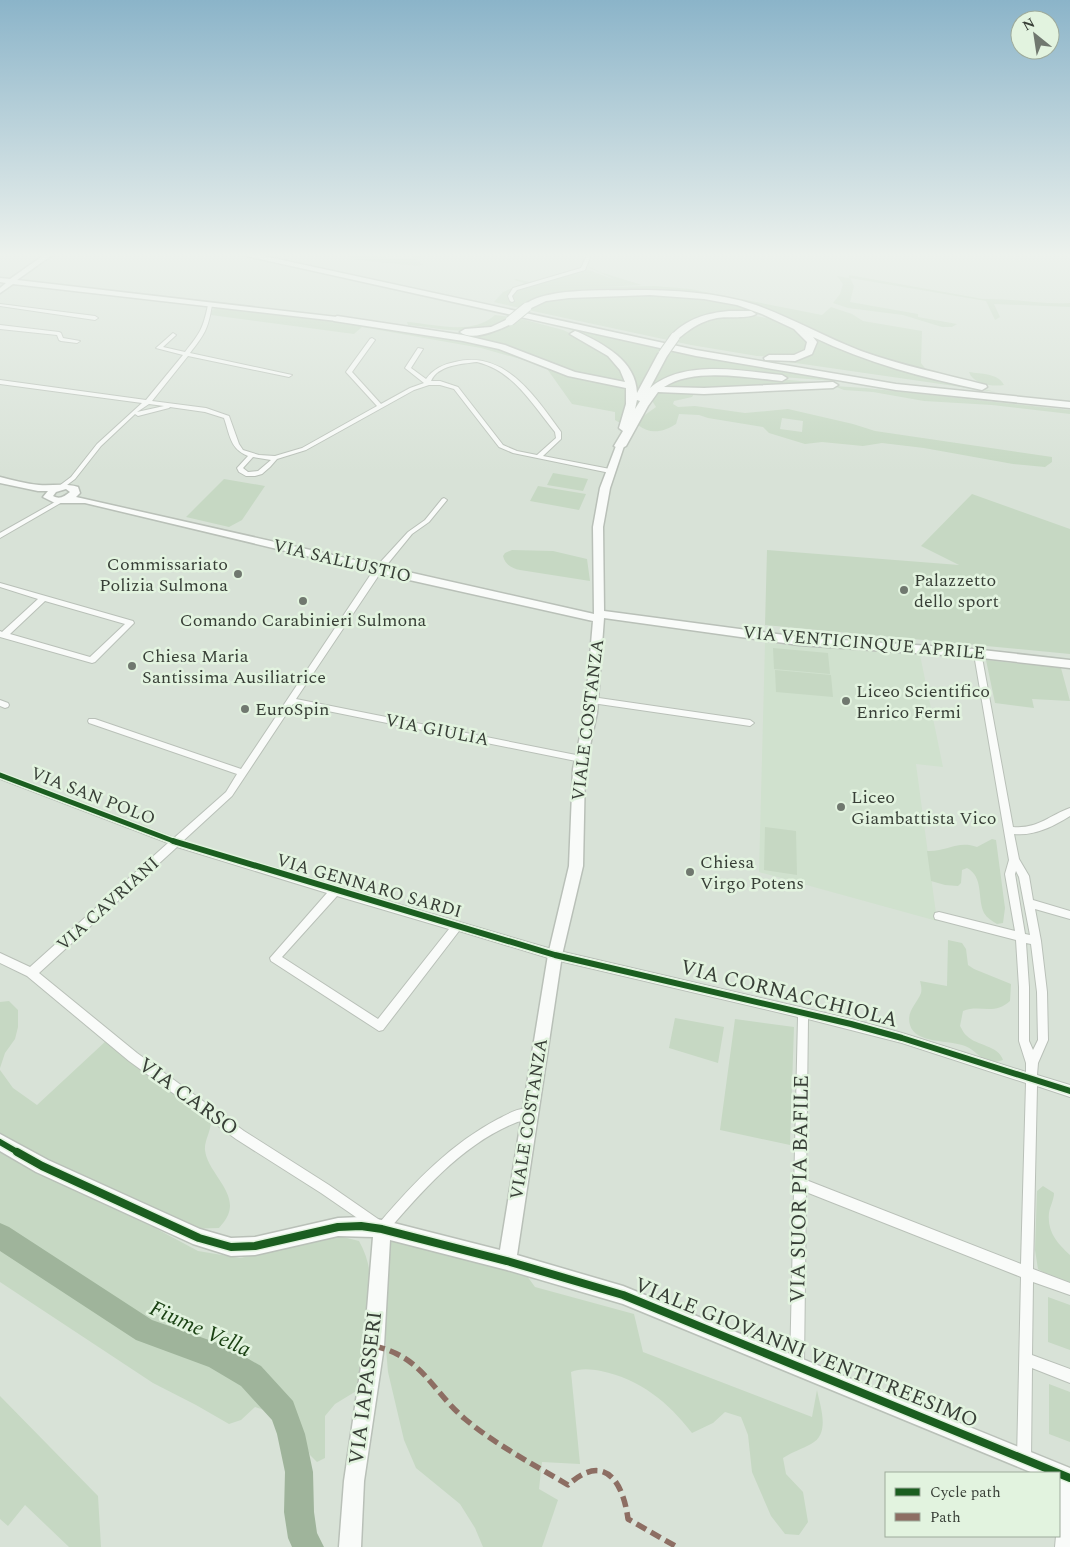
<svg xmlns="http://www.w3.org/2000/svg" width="1070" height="1547" font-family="Spectral,serif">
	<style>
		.built { fill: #d0e1ce }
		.green { fill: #c6d8c3; fill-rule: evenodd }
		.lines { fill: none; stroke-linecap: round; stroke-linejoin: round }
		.river { fill: #9fb49b; fill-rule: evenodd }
		.street-casing { stroke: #b9c0b8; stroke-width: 2 }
		.secondary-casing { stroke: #b9c0b8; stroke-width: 3 }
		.highway-casing { stroke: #b9c0b8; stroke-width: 3 }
		.street { fill: #f9fbf9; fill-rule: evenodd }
		.secondary { fill: #f9fbf9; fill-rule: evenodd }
		.highway { fill: #f9fbf9; fill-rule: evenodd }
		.highway-bridge-casing { stroke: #b9c0b8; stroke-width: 11; stroke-linecap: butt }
		.highway-bridge { stroke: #f9fbf9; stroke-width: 9 }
		.quiet { stroke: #8d6e63; stroke-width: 5.5; stroke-dasharray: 11 5.5; stroke-linecap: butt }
		.cycleway-far2-casing { stroke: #e2f3df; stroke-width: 8 }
		.cycleway-far1-casing { stroke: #e2f3df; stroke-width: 9 }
		.cycleway-casing { stroke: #e2f3df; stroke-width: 11 }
		.cycleway-far2 { stroke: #1b5e20; stroke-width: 5 }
		.cycleway-far1 { stroke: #1b5e20; stroke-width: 6 }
		.cycleway { stroke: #1b5e20; stroke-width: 8 }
		.poi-dot { fill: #70786f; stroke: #e2f3df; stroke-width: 2 }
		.labels { text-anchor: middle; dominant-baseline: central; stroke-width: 5; stroke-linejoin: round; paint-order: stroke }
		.street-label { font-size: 18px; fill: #383f37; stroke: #e2f3df }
		.poi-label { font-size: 18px; fill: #383f37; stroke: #e2f3df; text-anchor: start }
		.near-street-label { font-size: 21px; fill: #383f37; stroke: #e2f3df }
		.near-water-label { font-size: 22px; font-style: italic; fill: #1b4214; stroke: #e2f3df }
	</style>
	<rect width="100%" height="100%" fill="#d8e2d7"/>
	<path class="built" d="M765,643L920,655L943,767L916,764L937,921L759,872Z"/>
	<path class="green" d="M353,255L409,259L415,255H424L417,260L423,265L417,266L348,259Z
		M588,266L600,272L642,285L603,287L655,286L690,289L822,315L831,307L852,314L863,321L922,331L921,363L928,372L862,353L785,317L690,293L536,299L520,308L494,302L503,292L524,283L514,280L516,279L530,282L563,275L575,269L589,270L618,281L590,268Z
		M849,275L983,299C1013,298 1040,305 1070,303V307L994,304L1000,317L995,320L986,301L850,278L854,286L850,302L918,314V317L957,324L952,327H942L903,315L848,308L833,303L840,294L843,284L837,276L849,278Z
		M632,293L688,295L737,303L767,315C738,309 703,308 680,328L687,329L709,318L755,316L772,319L795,329L809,342L807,349L799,355L781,357L757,356L691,345L528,310L547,298Z
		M220,307L358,324L493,346L549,366L629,387L628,401L620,423L615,420V412L572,404L545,366L481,348L362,327L354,334L211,315L212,310Z
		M495,315L510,317C484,340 440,328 408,325L407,322C436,324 471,336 495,315Z
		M518,318L563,330L592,343L620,366L628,385L588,376L514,349L376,323C415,328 487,346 518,318Z
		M567,328L695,355L848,382L718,372L687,373L647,390L659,353L648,369L636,397L631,374L583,336Z
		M803,331L839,347L943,380L996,392L775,360L811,352Z
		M969,372C981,374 998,373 1004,385C992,387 973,384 969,372Z
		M719,374L824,383L774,385L719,390L659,388L680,378Z
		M834,386L866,388L1070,410V414L992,405L924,401L873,392L844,390Z
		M656,390L694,394L692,397L674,401L673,404L678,407L695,406L745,413L788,409L853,424L875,431L1052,457V462L1045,467L1013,464L924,448L882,443L863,446L822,442L805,444L769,433L763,427L708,418L699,415L679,414L676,424C664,432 650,435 638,425L642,417L656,407L651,399ZM782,418L803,421L802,432L780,429Z
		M553,473L588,479L583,491L547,485Z
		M224,479L265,486L242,520L229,527L186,517Z
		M538,486L586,494L579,510L530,501Z
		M972,494L1070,529V654L765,625L767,550L959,565L921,546Z
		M512,550L553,551L587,559L590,581L520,570C512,568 505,565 503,556L505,553Z
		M773,648L828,653L830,674L774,669Z
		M986,660L1061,668L1070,701L1032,699L1034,708L995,703Z
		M775,670L831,675L833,697L776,692Z
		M765,827L796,831L797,875L764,870Z
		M992,839L996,840L1005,908L1003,923L997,924C992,921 987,918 984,913C977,898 984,877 967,868L962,870L961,883L958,886L945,885L931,881L927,851C947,852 957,840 977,847Z
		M948,940L962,943L966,949L968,965L974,969L1011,984L1010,1001C994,1016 980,1004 963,1011L960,1026C962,1029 964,1034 967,1036C977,1046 998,1045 1003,1060C983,1067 980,1052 965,1046C951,1040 915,1044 910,1025C906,1011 917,1004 921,993C922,989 921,985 920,981L947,986Z
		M9,1001L18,1010V1027L15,1039L5,1053L0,1068V1002Z
		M675,1018L724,1027L718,1063L669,1048Z
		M735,1019L794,1027L790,1145L720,1130Z
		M107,1040L211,1119C212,1130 204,1140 205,1150C207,1172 238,1192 228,1215C226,1220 222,1224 219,1228L184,1229L0,1137V1070L13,1088L37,1105Z
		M0,1148L68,1187L155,1228L198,1251L240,1258L288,1248L335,1235L359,1241C384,1285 365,1342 358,1390L335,1404L325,1416V1458L317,1462L310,1455L297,1421L255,1407L241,1420L229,1424L196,1405L153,1383L0,1282Z
		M1043,1186L1054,1193C1054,1200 1050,1206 1049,1213C1047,1232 1057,1243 1070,1255V1284L1048,1275L1038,1269L1035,1250L1037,1191Z
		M389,1235L527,1276L535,1287L634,1314L643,1352L812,1417L817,1390C820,1406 831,1434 811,1444C802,1449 792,1452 783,1458L786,1474L803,1492L808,1522L799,1535L785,1534L771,1516L752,1472L748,1435L741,1417L725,1412L713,1423L692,1433C668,1402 640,1379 601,1371C591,1369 580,1368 571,1372L580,1464L542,1462L539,1489L558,1500L542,1547H483L475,1528L460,1504L416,1468L404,1440L388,1372L381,1293Z
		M1048,1297L1070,1305V1350L1048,1342Z
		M1049,1384L1070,1392V1442L1049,1434Z
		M0,1396L98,1496L101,1547H69L25,1505L8,1526L0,1519Z"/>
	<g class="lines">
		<path class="river" d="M0,1223L9,1227L152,1320L226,1346L261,1366L293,1401L305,1434L313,1472L314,1512L317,1533L324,1547H292L288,1538L284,1512L285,1472L277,1434L272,1420L241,1386L209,1367L136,1340L0,1251Z"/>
		<g class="street-casing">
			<path id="street" d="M587,255H591L585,270L517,290L512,296L514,301L512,302L510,301L508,296L513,288L581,268Z
				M0,304L95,316L98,318L95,320L0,306Z
				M210,304L212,305C208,329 205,334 190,353L292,375L289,377L188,356L152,401L206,408L229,416L239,444L243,450L259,455L275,456L302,448L377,406L346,372L370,339L372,338L375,340L352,372L381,404L410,388L424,383L405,368L418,348L423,349L411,368L426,379C433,369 444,364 455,362C505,349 536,398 561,432V439L543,456L610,469L613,471L610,473L513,453L499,447L454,389L440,385H429L414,390L306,450L277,459L270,467L262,474L255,476H246L239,472L237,468L248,456C230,449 230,435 224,418L205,412L170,407L169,408L138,416L135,414L101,446L75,479L63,488H59V486L71,477L97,444L142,403L0,384V380L146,400L183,355L156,348L173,333L176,335L175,336L163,347L185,352C200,333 203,329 208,305ZM477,362C514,371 532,404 555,432L556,438L537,455L517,451L503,445L458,387L440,381H431C438,365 461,364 477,362ZM149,404L164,406L137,412ZM253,457L271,460L258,471L248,472L243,468Z
				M0,325L59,332L61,333L63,338L80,341L77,343L61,341L59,340L57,335L0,329Z
				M62,498L64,499V501L0,538V533Z
				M444,498L447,500L429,522L412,534L381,572L296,699L581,756L585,759L584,761L581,762L293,704L232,796L183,841L555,950L851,1019L902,1033L1026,1072V1063L1019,1041V987L1016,940L939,920L935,919L934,916L935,913L939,912L1015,931L1005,874L1009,860L974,654L975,652H981L1013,827C1038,829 1048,816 1070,808V816C1052,827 1035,836 1014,834L1019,859L1029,876L1033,900L1070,911V919L1035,909L1041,941L1047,992L1048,1040L1038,1063L1037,1075L1070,1085V1097L1037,1086L1033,1269L1070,1283V1295L1033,1282L1032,1355L1070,1369V1383L1032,1368L1031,1459L1029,1464L1024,1466L1019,1464L1017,1459L1021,1277L806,1192L804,1366L802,1371L797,1373L792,1371L790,1366L798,1017L555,960L459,931L383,1030L379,1031L271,961L270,958L327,893L177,847L39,973L137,1053L244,1131L329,1185L381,1221C415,1181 451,1144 498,1119C508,1114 522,1105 534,1110L536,1114L534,1118C528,1121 521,1120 515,1123C463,1144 422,1191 386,1233L382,1235L321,1193L236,1139L129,1061L27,976L0,963V953L30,967L168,843L0,779V772L174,838L226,792L237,774L89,723L88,721L89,719H95L241,769L375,568L408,532L425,520L442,499ZM1016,871L1019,877L1030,935L1025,934L1015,874ZM337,896L449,929L378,1019L282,957ZM1026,943L1031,944L1037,992L1038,1040L1033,1050L1029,1041V987ZM808,1019L902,1043L1026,1083L1021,1264L806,1180Z
				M0,583L133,621L134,623L95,662L92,663L0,637V631L2,632L38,599L0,587ZM45,601L125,624L90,657L10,634Z
				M592,697L750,720L754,723L750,726L592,703L588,700Z
				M0,700L8,703L9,705L8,707L5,708L0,706Z
				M1063,1468L1068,1470L1070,1474V1547H1055L1056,1536H1059V1473H1056L1058,1470Z"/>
		</g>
		<g class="secondary-casing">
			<path id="secondary" d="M44,255H52L17,280L337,317L341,319L337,321L13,284L0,293V288L6,283L0,282V278L10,279Z
				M620,443L624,446L610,488L603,527L604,611L799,637L973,649L1070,660V668L973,657L799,645L604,618L597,713L585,769L583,866L562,955L517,1255L623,1286L1070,1468V1488L1059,1484V1473H1033L623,1304L507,1270L390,1240L384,1346L364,1481L361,1547H339L344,1481L364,1346L373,1237L338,1236L255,1255L231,1256L193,1244L36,1172L0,1151V1134L48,1160L200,1229L231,1238L255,1237L338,1218L361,1217L382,1220L500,1250L548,955L569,866L573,769L585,713L593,621L378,573L85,503H55L43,497L48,491H38L0,483V477C13,480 26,484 39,485C53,486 65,483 78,487L80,493L76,497L594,614L593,527L600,488L616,446ZM66,489L70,492C65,496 60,500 53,496L56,492Z"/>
		</g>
		<g class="highway-casing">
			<path id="highway" d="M242,255H259L696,350L896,384L1070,402V408L896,390L696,356Z
				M632,290C674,290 716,292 756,305C792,318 825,337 861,351C902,366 944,374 986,385L987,387L982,390C924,378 867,363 813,337L817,342L812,354L795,361L765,360L764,358L769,355H794L805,350L807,342L794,329L762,314L737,305L704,299L650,295L569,298L546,301L527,310L522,307C542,287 604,291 632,290Z
				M729,311H751L756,314C749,319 727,316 717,318C706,320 696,325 688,331C683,334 680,338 675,340L670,337C685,319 707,313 729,311Z
				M337,316L463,335L505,345L575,372L625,382L620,370L608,356L570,334L575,331L578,332C604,344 636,361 637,393L658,354L663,351L668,354L650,388C684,359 741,371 782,375L787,378L782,381C748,378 694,367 664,387L704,388L833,382L838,385L833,388L704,394L658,392L648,406L626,446L620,449L614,446L623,431L619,428L626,404V388L568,376L499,349L463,341L334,321L332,319ZM637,400L640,401L635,409Z
				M510,318L515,321L513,323C501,329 472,342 460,332L465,329L491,327Z"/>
		</g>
		<use href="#street" class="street"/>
		<use href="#secondary" class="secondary"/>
		<use href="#highway" class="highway"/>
		<g class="highway-bridge-casing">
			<path id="highway-bridge" d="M510,321L527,307
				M663,354L675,337"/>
		</g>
		<use href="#highway-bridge" class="highway-bridge"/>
		<path class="quiet" d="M374,1346C423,1357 430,1389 465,1419C496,1445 533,1464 568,1485C604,1452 623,1481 628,1519L677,1547"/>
		<g class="cycleway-far2-casing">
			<path id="cycleway-far2" d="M0,775L176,842"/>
		</g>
		<g class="cycleway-far1-casing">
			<path id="cycleway-far1" d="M173,841L555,955L851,1024L902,1038L1070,1091
				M0,1142L19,1153"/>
		</g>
		<g class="cycleway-casing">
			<path id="cycleway" d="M17,1152L42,1166L199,1238L231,1247L255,1246L338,1227L361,1226L382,1229L507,1261L623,1295L1070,1478"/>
		</g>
		<use href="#cycleway-far2" class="cycleway-far2"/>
		<use href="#cycleway-far1" class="cycleway-far1"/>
		<use href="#cycleway" class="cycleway"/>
	</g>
	<linearGradient id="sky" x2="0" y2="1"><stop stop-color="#8bb4c9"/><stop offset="0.54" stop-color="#edf2ed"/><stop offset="1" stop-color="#edf2ed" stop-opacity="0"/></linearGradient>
	<rect width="1070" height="472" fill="url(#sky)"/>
	<g class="poi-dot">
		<circle cx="238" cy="574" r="5"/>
		<circle cx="904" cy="590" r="5"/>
		<circle cx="303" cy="601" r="5"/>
		<circle cx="132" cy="666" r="5"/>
		<circle cx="846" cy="701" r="5"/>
		<circle cx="245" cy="709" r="5"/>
		<circle cx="841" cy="807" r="5"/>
		<circle cx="690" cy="872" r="5"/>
	</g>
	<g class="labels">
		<g class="street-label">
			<text transform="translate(342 561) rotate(13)">VIA SALLUSTIO</text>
			<text transform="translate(864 643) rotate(5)">VIA VENTICINQUE APRILE</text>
			<text transform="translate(588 720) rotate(-83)">VIALE COSTANZA</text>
			<text transform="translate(437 730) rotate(11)">VIA GIULIA</text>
			<text transform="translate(93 796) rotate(21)">VIA SAN POLO</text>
			<text transform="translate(369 886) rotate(16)">VIA GENNARO SARDI</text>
			<text transform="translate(108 904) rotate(-42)">VIA CAVRIANI</text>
			<text transform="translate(529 1119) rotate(-81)">VIALE COSTANZA</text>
		</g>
		<g class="poi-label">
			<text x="228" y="564" text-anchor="end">Commissariato<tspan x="228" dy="21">Polizia Sulmona</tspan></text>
			<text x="914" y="580">Palazzetto<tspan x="914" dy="21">dello sport</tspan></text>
			<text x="303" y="620" text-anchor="middle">Comando Carabinieri Sulmona</text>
			<text x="142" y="656">Chiesa Maria<tspan x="142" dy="21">Santissima Ausiliatrice</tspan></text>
			<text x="856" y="691">Liceo Scientifico<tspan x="856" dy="21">Enrico Fermi</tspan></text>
			<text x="255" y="709">EuroSpin</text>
			<text x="851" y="797">Liceo<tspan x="851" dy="21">Giambattista Vico</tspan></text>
			<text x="700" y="862">Chiesa<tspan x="700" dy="21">Virgo Potens</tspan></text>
		</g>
		<g class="near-street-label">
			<text transform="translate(789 994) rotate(14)">VIA CORNACCHIOLA</text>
			<text transform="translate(188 1097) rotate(36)">VIA CARSO</text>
			<text transform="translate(800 1189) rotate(-89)">VIA SUOR PIA BAFILE</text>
			<text transform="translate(806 1353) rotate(22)">VIALE GIOVANNI VENTITREESIMO</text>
			<text transform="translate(366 1388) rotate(-83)">VIA IAPASSERI</text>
		</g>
		<g class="near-water-label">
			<text transform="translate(200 1329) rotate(24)">Fiume Vella</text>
		</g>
	</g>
	<rect x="885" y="1472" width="175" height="65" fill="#e2f3df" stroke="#9eab9c"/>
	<rect x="895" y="1488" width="25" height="8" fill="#1b5e20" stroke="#9eab9c"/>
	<text x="930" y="1497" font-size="15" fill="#383f37">Cycle path</text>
	<rect x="895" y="1513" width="25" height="8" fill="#8d6e63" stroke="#9eab9c"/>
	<text x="930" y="1522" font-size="15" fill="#383f37">Path</text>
	<g transform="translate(1035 35) rotate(330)"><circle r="24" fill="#e2f3df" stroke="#9eab9c"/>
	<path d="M0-4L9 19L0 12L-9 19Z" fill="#70786f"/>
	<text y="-8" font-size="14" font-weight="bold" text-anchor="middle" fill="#383f37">N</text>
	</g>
</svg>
